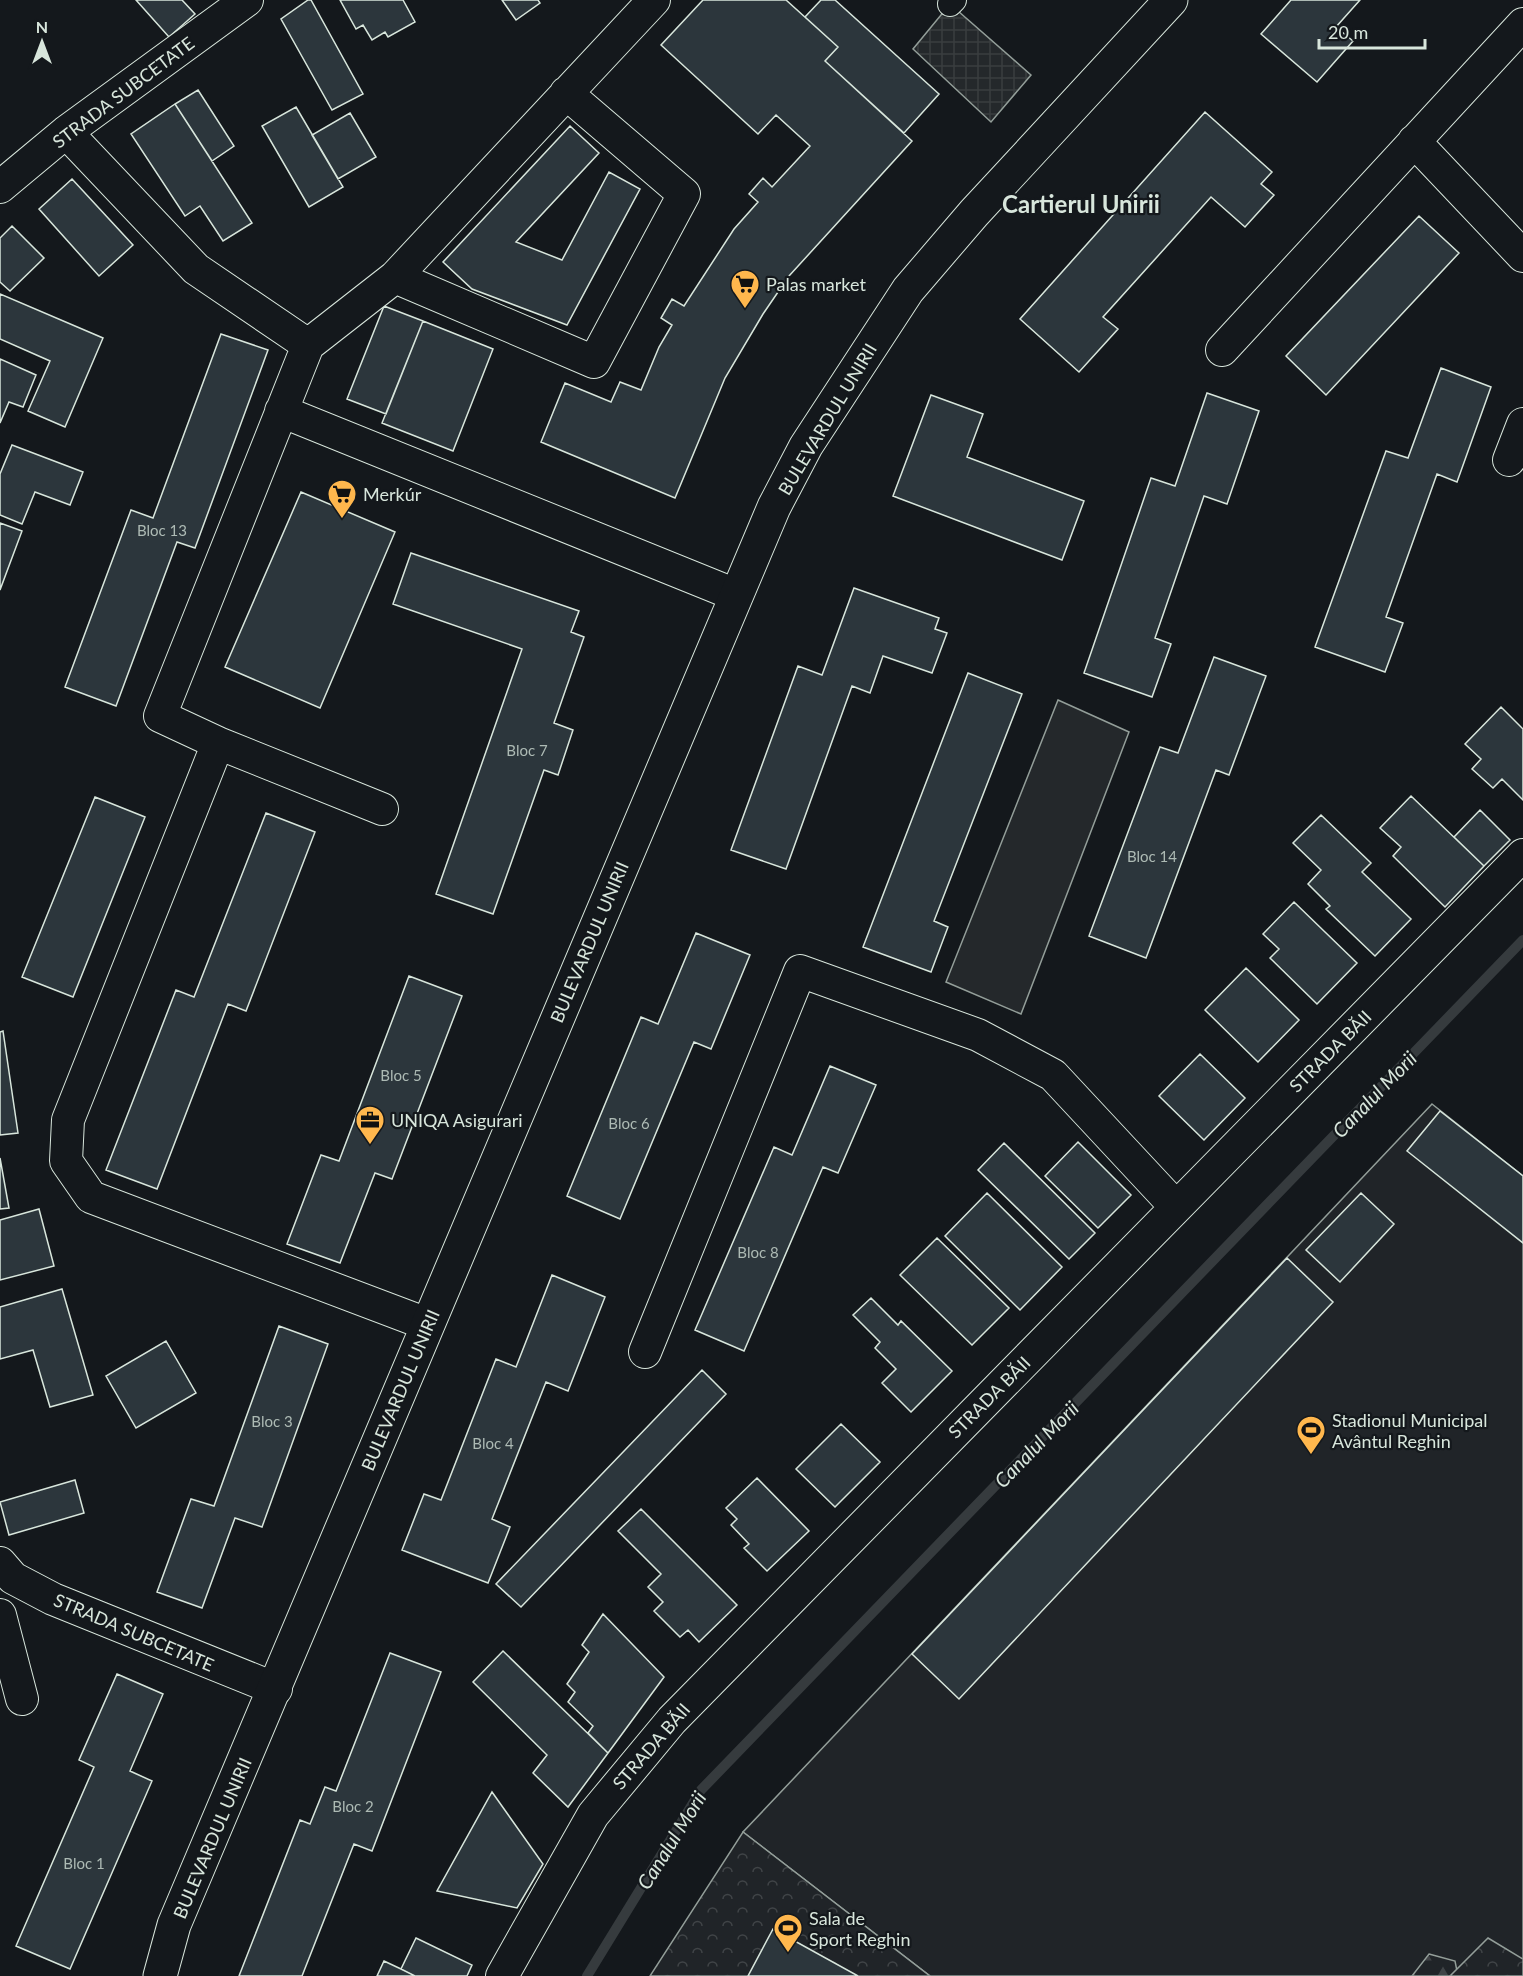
<svg xmlns="http://www.w3.org/2000/svg" width="1523" height="1976" font-family="Lato,sans-serif">
	<style>
		.grass { fill: #202428; stroke: #939e99; stroke-width: 1.5 }
		.forest { fill: url(#forest-firs); stroke: #939e99; stroke-width: 1.5 }
		.park { fill: url(#park-crowns); stroke: #939e99; stroke-width: 1.5 }
		.parking { fill: #24282b; stroke: #939e99; stroke-width: 1.5 }
		.plaza { fill: url(#plaza-grid); stroke: #939e99; stroke-width: 1.5 }
		.lines { fill: none; stroke-linecap: round; stroke-linejoin: round }
		.stream { stroke: #363b3e; stroke-width: 10 }
		.building { fill: #2c363c; stroke: #d8e6dc; stroke-width: 1.5 }
		.pedestrian-casing { stroke: #d8e6dc; stroke-width: 26 }
		.minor-casing { stroke: #d8e6dc; stroke-width: 34 }
		.secondary-casing { stroke: #d8e6dc; stroke-width: 35 }
		.pedestrian { stroke: #14181c; stroke-width: 24 }
		.minor { stroke: #14181c; stroke-width: 32 }
		.secondary { stroke: #14181c; stroke-width: 33 }
		.labels { text-anchor: middle; dominant-baseline: central; stroke-width: 4.5; stroke-linejoin: round; paint-order: stroke }
		.number-label { font-size: 15px; fill: #adbab4 }
		.street-label { font-size: 18px; fill: #d8e6dc; stroke: #14181c }
		.poi-label { font-size: 18px; fill: #d8e6dc; stroke: #14181c; text-anchor: start }
		.water-label { font-size: 20px; font-style: italic; fill: #d8e6dc; stroke: #14181c }
		.district-label { font-size: 24px; font-weight: bold; fill: #d8e6dc; stroke: #14181c }
	</style>
	<defs>
		<pattern id="forest-firs" width="22" height="20" patternUnits="userSpaceOnUse" patternTransform="scale(1.5)"><rect width="22" height="20" fill="#202428"/><path d="M5 1l3.5 6h-7zM16 11l3.5 6h-7z" fill="#404447"/></pattern>
		<pattern id="park-crowns" width="20" height="18" patternUnits="userSpaceOnUse" patternTransform="scale(1.5)"><rect width="20" height="18" fill="#202428"/><path d="M2 6a3 3 0 1 1 6 0M12 15a3 3 0 1 1 6 0" fill="none" stroke="#404447"/></pattern>
		<pattern id="plaza-grid" width="8" height="8" patternUnits="userSpaceOnUse" patternTransform="scale(1.5)"><rect width="8" height="8" fill="#24282b"/><path d="M0 4h8M4 0v8" fill="none" stroke="#393d3f"/></pattern>
	</defs>
	<rect width="100%" height="100%" fill="#14181c"/>
	<path class="grass" d="M1432,1104L1523,1176V1959L1450,1976H930L743,1832Z"/>
	<path class="forest" d="M1429,1954L1455,1961L1458,1976H1412Z"/>
	<path class="park" d="M743,1832L930,1976H650Z
		M1488,1938L1523,1959V1976H1450Z"/>
	<path class="parking" d="M1058,700L1129,732L1021,1014L946,982Z"/>
	<path class="plaza" d="M950,4L1031,75L991,122L913,49Z"/>
	<g class="lines">
		<path class="stream" d="M587,1976L701,1790L1523,940"/>
	</g>
	<path class="building" d="M136,0H182L195,14L169,37Z
		M308,0H311L363,94L332,110L281,19Z
		M340,0H403L415,22L388,37L385,32L372,40L363,25L356,29Z
		M502,0H538L540,3L516,20Z
		M703,0H786L838,47L825,61L912,141L789,276L763,314L725,378L675,498L541,442L565,383L611,402L620,382L641,390L659,347L672,325L661,318L672,299L684,306L734,229L758,202L749,194L763,178L772,187L810,146L776,115L758,134L661,45Z
		M821,0H835L939,94L904,133L825,61L838,47L805,17Z
		M1291,0H1360L1336,27L1353,41L1317,82L1261,34Z
		M198,90L234,146L212,161L175,104Z
		M175,104L252,223L223,241L200,206L185,216L131,134Z
		M296,107L343,187L309,207L262,126Z
		M1205,112L1272,172L1261,184L1274,195L1245,227L1211,197L1103,317L1118,329L1079,372L1020,319Z
		M350,113L376,157L338,179L312,135Z
		M570,126L599,153L516,242L562,260L609,172L640,189L567,325L472,289L443,262Z
		M72,179L133,245L99,276L39,209Z
		M1419,216L1459,253L1326,395L1286,356Z
		M12,226L44,258L10,291L0,282V238Z
		M0,294L103,338L65,427L28,411L50,361L0,339Z
		M384,306L423,321L386,414L347,399Z
		M423,321L493,349L453,451L382,423Z
		M221,334L268,350L195,548L177,542L116,706L65,687L131,510L153,518Z
		M0,359L36,375L23,407L9,402L0,423Z
		M1441,368L1491,387L1457,482L1437,474L1386,617L1403,623L1385,672L1315,647L1386,451L1408,458Z
		M1207,393L1259,411L1227,504L1204,496L1155,638L1171,644L1152,697L1084,673L1151,478L1175,486Z
		M931,395L983,414L967,457L1084,501L1062,560L893,496Z
		M12,445L83,472L70,505L35,492L22,524L0,515V474Z
		M301,492L395,532L320,708L225,667Z
		M0,523L22,531L0,590Z
		M411,553L579,611L571,632L584,637L554,723L573,730L558,775L544,770L493,914L436,894L522,649L393,604Z
		M854,588L939,618L935,629L947,633L932,673L883,656L870,693L852,686L786,869L731,850L798,666L822,675Z
		M1214,657L1266,676L1229,775L1216,770L1146,958L1089,936L1160,747L1178,753Z
		M968,673L1022,694L934,921L948,927L931,972L863,947Z
		M1501,707L1523,729V800L1502,779L1493,788L1472,769L1481,759L1465,744Z
		M1411,796L1484,866L1445,907L1393,856L1401,847L1380,828Z
		M95,797L145,817L73,997L22,977Z
		M1480,810L1510,840L1484,866L1454,837Z
		M266,813L315,832L246,1011L228,1004L157,1189L106,1170L176,990L194,997Z
		M1321,815L1371,863L1362,872L1411,919L1375,956L1326,909L1330,906L1308,884L1321,870L1293,843Z
		M1294,902L1357,963L1317,1004L1270,958L1279,949L1263,934Z
		M696,933L750,955L711,1049L694,1042L620,1219L567,1196L641,1017L658,1024Z
		M1246,968L1299,1020L1258,1062L1205,1010Z
		M409,976L462,996L392,1179L375,1173L340,1263L287,1244L321,1155L339,1161Z
		M3,1031L18,1133L0,1135V1032Z
		M1200,1054L1245,1098L1204,1140L1159,1096Z
		M830,1066L876,1085L838,1173L823,1167L744,1351L695,1330L774,1147L792,1155Z
		M1440,1111L1523,1176V1243L1407,1151Z
		M1078,1142L1131,1195L1098,1228L1045,1176Z
		M1004,1143L1095,1233L1069,1259L978,1170Z
		M0,1158L9,1208L0,1209Z
		M987,1193L1062,1267L1020,1310L945,1236Z
		M1361,1193L1394,1224L1340,1282L1306,1250Z
		M39,1209L54,1266L0,1280V1220Z
		M937,1238L1009,1308L972,1345L900,1275Z
		M1287,1258L1333,1302L959,1699L912,1654Z
		M552,1275L605,1297L568,1391L546,1382L492,1519L510,1527L488,1583L402,1550L424,1494L441,1500L496,1359L516,1367Z
		M62,1289L93,1395L50,1407L33,1350L0,1359V1307Z
		M871,1298L898,1325L901,1321L952,1371L911,1412L882,1383L896,1369L875,1348L880,1342L853,1315Z
		M279,1326L328,1344L262,1527L235,1518L202,1608L157,1592L191,1499L214,1506Z
		M166,1341L196,1393L136,1428L106,1376Z
		M702,1370L726,1394L521,1607L496,1584Z
		M841,1424L880,1462L835,1507L796,1469Z
		M757,1478L809,1531L767,1571L744,1548L749,1544L731,1525L737,1519L726,1508Z
		M75,1480L84,1513L9,1535L0,1502Z
		M641,1509L737,1605L699,1642L688,1630L680,1637L654,1611L663,1602L648,1587L661,1574L618,1531Z
		M603,1614L664,1677L608,1753L588,1733L593,1726L568,1702L575,1692L567,1684L589,1652L582,1645Z
		M503,1651L608,1753L568,1807L533,1773L547,1755L473,1682Z
		M390,1653L441,1672L372,1851L354,1844L302,1976H239L300,1820L310,1824L325,1787L336,1791Z
		M117,1674L163,1694L130,1771L152,1781L70,1969L16,1946L94,1767L79,1760Z
		M492,1792L543,1864L517,1908L437,1891Z
		M773,1929L858,1976H748Z
		M416,1938L472,1965L467,1976H415L401,1969Z
		M384,1961L401,1969L415,1976H377Z"/>
	<g class="lines">
		<g class="pedestrian-casing">
			<path id="pedestrian" d="M950,4L954,0"/>
		</g>
		<g class="minor-casing">
			<path id="minor" d="M66,132L196,269L308,345
				M1414,141L1523,256
				M0,187L66,132L247,0
				M395,277L594,362L684,194L566,93
				M1222,350L1523,24
				M281,411L736,595
				M1509,460L1523,424
				M218,743L382,809
				M427,1324L91,1197L66,1161L68,1120L218,743L160,716L308,345L395,277L654,0
				M645,1352L800,971L978,1035L1053,1075L1176,1207
				M0,1563L13,1578L53,1599L276,1689
				M0,1615L22,1699
				M502,1976L593,1815L672,1720L1523,855"/>
		</g>
		<g class="secondary-casing">
			<path id="secondary" d="M160,1976L174,1925L774,507L806,446L908,290L974,213L1171,0"/>
		</g>
		<use href="#pedestrian" class="pedestrian"/>
		<use href="#minor" class="minor"/>
		<use href="#secondary" class="secondary"/>
	</g>
	<defs>
		<g id="supermarket-pin" transform="scale(1.5)"><path d="M0 17L-7.5 6A9.5 9.5 0 1 1 7.5 6Z" fill="#ffb74d" stroke="#14181c"/><path d="M-6-5.5h2.5l.6 2H6L4.5 2H-2.5L-4.4-4H-6ZM-1.5 3.2a1.3 1.3 0 1 0 .1 0ZM3 3.2a1.3 1.3 0 1 0 .1 0Z" fill="#111"/></g>
		<g id="office-pin" transform="scale(1.5)"><path d="M0 17L-7.5 6A9.5 9.5 0 1 1 7.5 6Z" fill="#ffb74d" stroke="#14181c"/><path d="M-6-3h4V-5.5h4V-3h4V5H-6ZM-1-4.5V-3h2v-1.5ZM-6 0V1H6V0Z" fill="#111"/></g>
		<g id="stadium-pin" transform="scale(1.5)"><path d="M0 17L-7.5 6A9.5 9.5 0 1 1 7.5 6Z" fill="#ffb74d" stroke="#14181c"/><path d="M0-5a6.5 5 0 1 0 0 10a6.5 5 0 1 0 0-10ZM-3.5-1.8h7v3.6h-7Z" fill="#111"/></g>
	</defs>
	<g fill-rule="evenodd">
		<use href="#supermarket-pin" x="745" y="284"/>
		<use href="#supermarket-pin" x="342" y="494"/>
		<use href="#office-pin" x="370" y="1120"/>
		<use href="#stadium-pin" x="1311" y="1430"/>
		<use href="#stadium-pin" x="788" y="1928"/>
	</g>
	<g class="labels">
		<g class="number-label">
			<text x="162" y="530">Bloc 13</text>
			<text x="527" y="750">Bloc 7</text>
			<text x="1152" y="856">Bloc 14</text>
			<text x="401" y="1075">Bloc 5</text>
			<text x="629" y="1123">Bloc 6</text>
			<text x="758" y="1252">Bloc 8</text>
			<text x="272" y="1421">Bloc 3</text>
			<text x="493" y="1443">Bloc 4</text>
			<text x="353" y="1806">Bloc 2</text>
			<text x="84" y="1863">Bloc 1</text>
		</g>
		<g class="street-label">
			<text transform="translate(123 92) rotate(-37)">STRADA SUBCETATE</text>
			<text transform="translate(827 419) rotate(-59)">BULEVARDUL UNIRII</text>
			<text transform="translate(589 942) rotate(-67)">BULEVARDUL UNIRII</text>
			<text transform="translate(1330 1051) rotate(-45)">STRADA BĂII</text>
			<text transform="translate(400 1390) rotate(-67)">BULEVARDUL UNIRII</text>
			<text transform="translate(989 1397) rotate(-45)">STRADA BĂII</text>
			<text transform="translate(134 1632) rotate(23)">STRADA SUBCETATE</text>
			<text transform="translate(651 1746) rotate(-49)">STRADA BĂII</text>
			<text transform="translate(212 1838) rotate(-67)">BULEVARDUL UNIRII</text>
		</g>
		<g class="poi-label">
			<text x="766" y="284">Palas market</text>
			<text x="363" y="494">Merkúr</text>
			<text x="391" y="1120">UNIQA Asigurari</text>
			<text x="1332" y="1420">Stadionul Municipal<tspan x="1332" dy="21">Avântul Reghin</tspan></text>
			<text x="809" y="1918">Sala de<tspan x="809" dy="21">Sport Reghin</tspan></text>
		</g>
		<g class="water-label">
			<text transform="translate(1374 1094) rotate(-46)">Canalul Morii</text>
			<text transform="translate(1036 1444) rotate(-46)">Canalul Morii</text>
			<text transform="translate(671 1840) rotate(-58)">Canalul Morii</text>
		</g>
		<g class="district-label">
			<text x="1081" y="203">Cartierul Unirii</text>
		</g>
	</g>
	<g transform="translate(42 42)" stroke="#14181c" stroke-width="4.5" paint-order="stroke">
	<path d="M0-4.5L10 22L0 15L-10 22Z" fill="#d8e6dc"/>
	<text y="-9" font-size="16" font-weight="bold" text-anchor="middle" fill="#d8e6dc">N</text>
	</g>
	<path d="M1319 39v9h106v-9" fill="none" stroke="#d8e6dc" stroke-width="3"/>
	<text x="1328" y="39" font-size="18" fill="#d8e6dc" stroke="#14181c" stroke-width="4.5" paint-order="stroke">20 m</text>
</svg>
